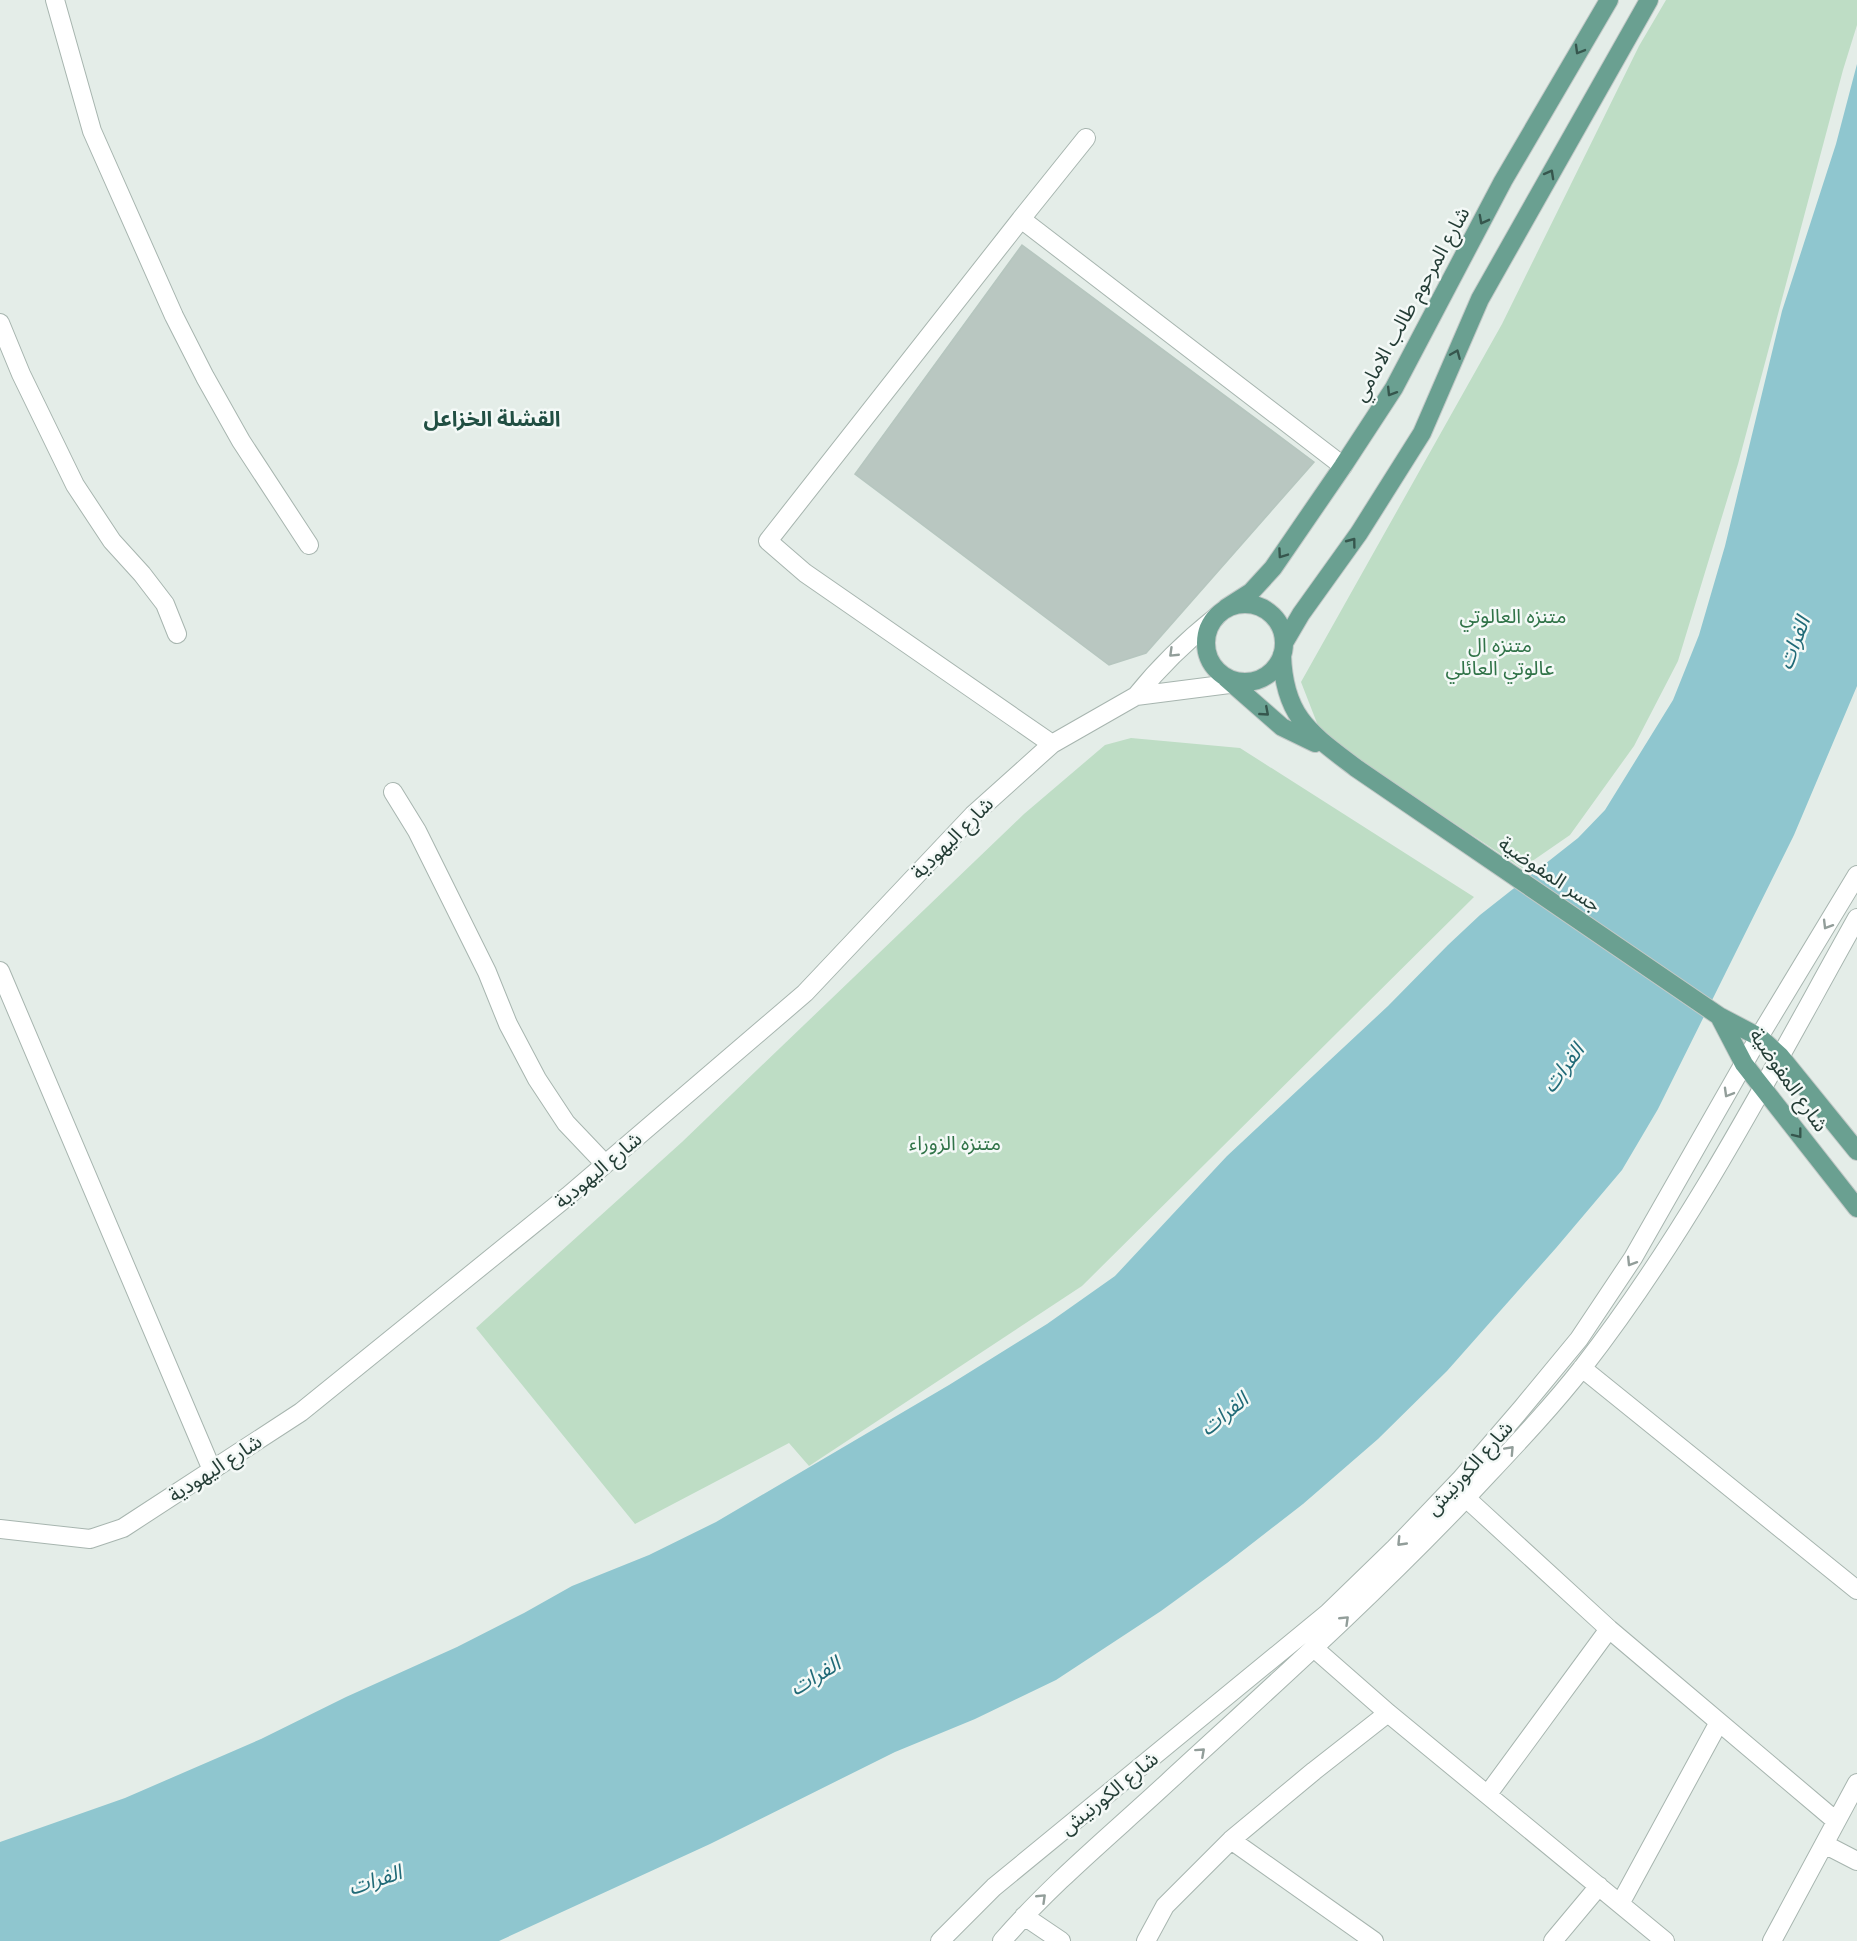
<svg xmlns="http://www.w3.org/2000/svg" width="1857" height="1941" font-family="'DM Sans','Noto Sans Arabic',sans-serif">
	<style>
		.green { fill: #beddc5 }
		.water { fill: #8fc6cf }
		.building { fill: #b9c7c1; stroke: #b6c6bf; stroke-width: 1.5 }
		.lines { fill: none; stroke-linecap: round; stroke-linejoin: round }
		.minor-casing { stroke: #a7b5af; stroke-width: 20 }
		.major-casing { stroke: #c2c9c7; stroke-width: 20 }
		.minor { stroke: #fff; stroke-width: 18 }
		.major { stroke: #6aa091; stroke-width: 18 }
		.oneway { stroke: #36564d }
		.oneway2 { stroke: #929e9a }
		.labels { text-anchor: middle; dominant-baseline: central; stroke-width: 5; stroke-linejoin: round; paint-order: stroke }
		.street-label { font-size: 20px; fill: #243d36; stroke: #f4f9f7 }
		.park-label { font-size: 20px; fill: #307348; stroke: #f4f9f7 }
		.neighbourhood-label { font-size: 21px; font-weight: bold; fill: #214f43; stroke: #f4f9f7 }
		.water-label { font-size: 21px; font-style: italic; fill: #206a77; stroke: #f4f9f7 }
	</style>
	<rect width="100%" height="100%" fill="#e4ede8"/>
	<path class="green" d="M1666,0H1857V25L1843,70L1738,464L1678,661L1634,746L1570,835L1522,868L1322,736L1301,682L1502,324L1639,46Z
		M1131,738L1240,748L1474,897L1082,1286L809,1466L789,1443L635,1524L476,1328L682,1142L1024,814L1105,745Z"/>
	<path class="water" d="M1857,64V686L1794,835L1658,1109L1622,1170L1556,1248L1447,1371L1378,1439L1303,1504L1227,1563L1161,1611L1056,1680L975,1719L895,1752L710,1844L499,1941H0V1842L125,1798L261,1739L346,1697L457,1647L524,1613L572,1586L649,1555L716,1522L949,1385L1047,1324L1115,1276L1227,1156L1388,1006L1448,945L1480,915L1578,838L1605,810L1673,700L1699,635L1725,546L1782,311L1836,144Z"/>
	<path class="building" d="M1022,245L1314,462L1146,653L1109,665L855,474Z"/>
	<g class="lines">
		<g class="minor-casing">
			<path id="minor" d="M55,0L92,131L174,316L205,377L241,441L309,545
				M1021,219L1086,138
				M0,323L21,374L75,485L112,541L142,574L165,604L177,634
				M1136,696C1160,666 1186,641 1216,617
				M1052,744L805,573L768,541L1021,219L1343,466
				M393,792L417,831L487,972L508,1024L537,1079L566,1123L605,1164
				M0,971L212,1470
				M1582,1368L1857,1590
				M1466,1498L1609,1629L1836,1821
				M0,1529L90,1539L123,1528L301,1412L568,1196L805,993L973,815L1052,744L1136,696L1245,682
				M1315,1649L1388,1713L1665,1941
				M1488,1794L1609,1629
				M1231,1840L1374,1941
				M1824,1844L1857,1861
				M1620,1904L1719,1722
				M1024,1916L1061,1941
				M940,1941L994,1887L1328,1613L1395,1548L1460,1480L1522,1408L1579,1339L1633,1258L1759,1037L1857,875
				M1002,1941C1052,1883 1112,1834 1168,1782C1269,1689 1371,1598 1466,1498C1506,1455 1547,1413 1583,1367C1691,1228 1772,1070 1857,918
				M1146,1941L1165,1906L1231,1840L1314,1771L1388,1713
				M1553,1941L1599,1886
				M1772,1941L1857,1783"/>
		</g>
		<g class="major-casing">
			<path id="major" d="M1206 643a39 39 0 1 1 78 0a39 39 0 1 1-78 0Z
				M1226,608L1251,592L1273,568L1343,466L1394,388L1503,181L1609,0
				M1284,643L1301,614L1359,533L1422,433L1480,299L1649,0
				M1282,655C1284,717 1310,733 1356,768L1719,1016L1759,1037L1780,1056L1857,1151
				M1226,678L1282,727L1315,743
				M1719,1016L1744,1064L1857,1208"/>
		</g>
		<use href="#minor" class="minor"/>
		<use href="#major" class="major"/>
	</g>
	<defs><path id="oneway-chevron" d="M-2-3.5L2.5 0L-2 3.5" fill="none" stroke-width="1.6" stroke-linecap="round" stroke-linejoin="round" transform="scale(1.5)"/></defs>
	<g class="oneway">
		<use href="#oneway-chevron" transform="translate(1579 50) rotate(120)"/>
		<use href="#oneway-chevron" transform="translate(1550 174) rotate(-61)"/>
		<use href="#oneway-chevron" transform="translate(1483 220) rotate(118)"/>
		<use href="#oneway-chevron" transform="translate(1456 354) rotate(-67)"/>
		<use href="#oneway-chevron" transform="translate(1391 392) rotate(122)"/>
		<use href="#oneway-chevron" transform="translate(1352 542) rotate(-53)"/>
		<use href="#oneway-chevron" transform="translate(1282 554) rotate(125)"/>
		<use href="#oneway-chevron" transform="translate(1265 712) rotate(41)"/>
		<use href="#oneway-chevron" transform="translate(1798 1134) rotate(52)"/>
	</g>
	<g class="oneway2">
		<use href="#oneway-chevron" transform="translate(1173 653) rotate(136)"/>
		<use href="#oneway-chevron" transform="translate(1827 925) rotate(121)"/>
		<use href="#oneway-chevron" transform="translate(1728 1093) rotate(120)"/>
		<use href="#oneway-chevron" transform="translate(1631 1262) rotate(122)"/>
		<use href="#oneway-chevron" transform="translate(1510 1450) rotate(-47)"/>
		<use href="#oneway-chevron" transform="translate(1401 1542) rotate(134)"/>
		<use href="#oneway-chevron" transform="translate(1345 1620) rotate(-44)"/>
		<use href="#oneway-chevron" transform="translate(1201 1752) rotate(-42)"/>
		<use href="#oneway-chevron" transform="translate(1042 1898) rotate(-44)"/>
	</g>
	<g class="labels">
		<g class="street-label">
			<text transform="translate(1411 304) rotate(-61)">شارع المرحوم طالب الامامي</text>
			<text transform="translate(952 838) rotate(-45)">شارع اليهودية</text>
			<text transform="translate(1550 874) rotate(34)">جسر المفوضية</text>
			<text transform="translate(1789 1080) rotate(55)">شارع المفوضية</text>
			<text transform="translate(598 1170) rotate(-40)">شارع اليهودية</text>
			<text transform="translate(215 1468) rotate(-33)">شارع اليهودية</text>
			<text transform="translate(1469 1468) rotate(-48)">شارع الكورنيش</text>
			<text transform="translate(1109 1793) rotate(-39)">شارع الكورنيش</text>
		</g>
		<g class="park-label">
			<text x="1513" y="616">متنزه العالوتي</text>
			<text x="1500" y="645">متنزه ال<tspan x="1500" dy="23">عالوتي العائلي</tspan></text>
			<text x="955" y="1143">متنزه الزوراء</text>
		</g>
		<g class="neighbourhood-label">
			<text x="492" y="419">القشلة الخزاعل</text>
		</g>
		<g class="water-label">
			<text transform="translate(1794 643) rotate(-69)">الفرات</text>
			<text transform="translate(1563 1068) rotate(-53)">الفرات</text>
			<text transform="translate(1224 1414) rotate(-39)">الفرات</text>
			<text transform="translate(815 1676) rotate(-31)">الفرات</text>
			<text transform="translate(375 1880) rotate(-18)">الفرات</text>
		</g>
	</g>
</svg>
